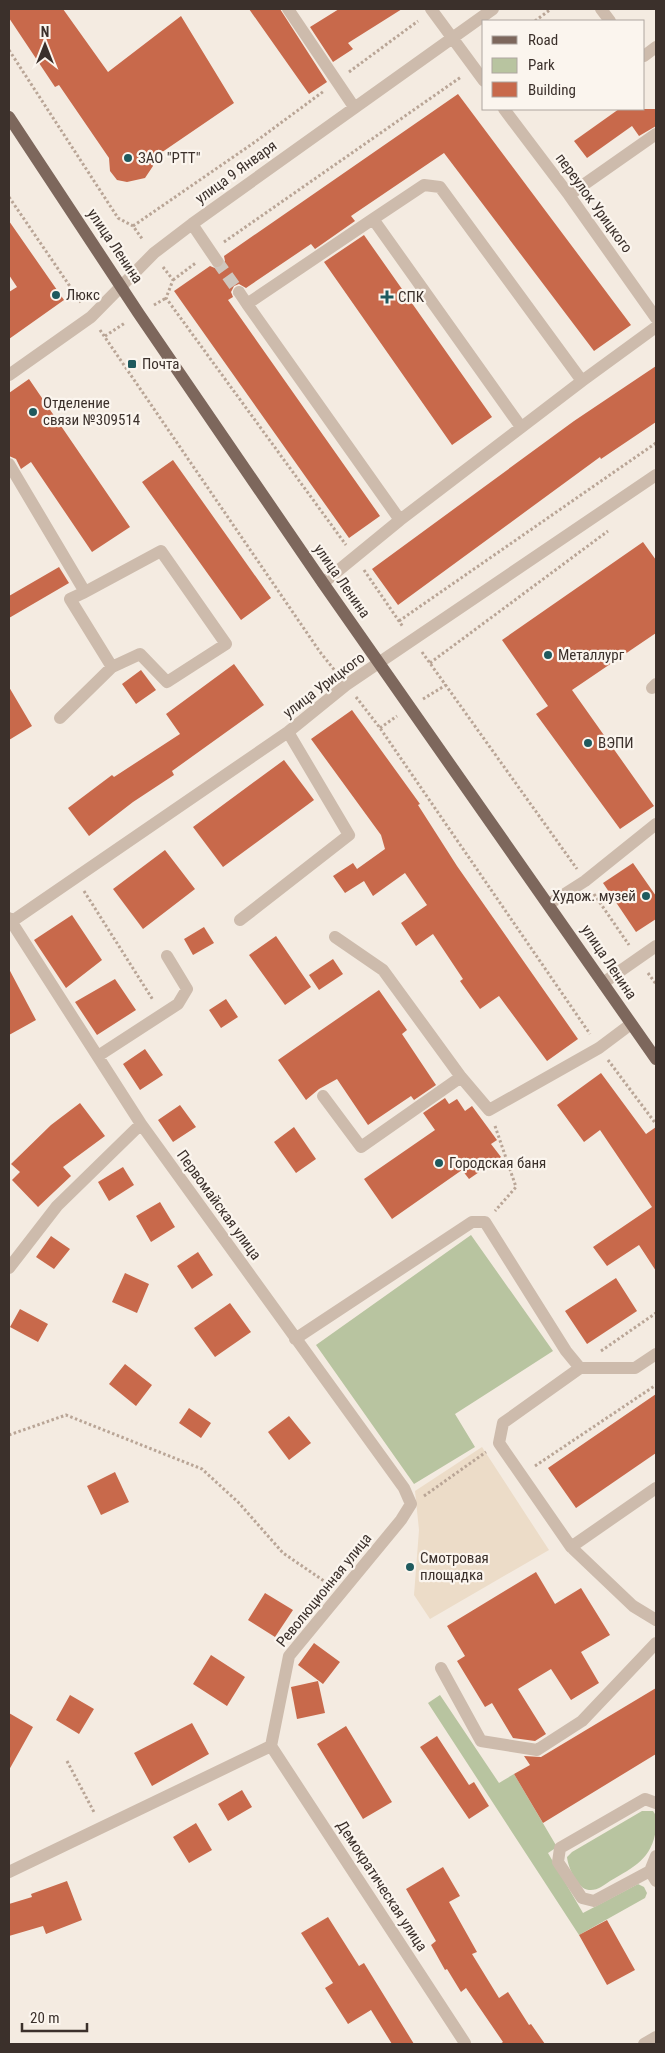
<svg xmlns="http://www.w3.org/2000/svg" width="665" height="2053" font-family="'Roboto Condensed',sans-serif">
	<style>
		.green { fill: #b8c4a0 }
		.plaza { fill: #ecdcc8 }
		.building { fill: #c8694b }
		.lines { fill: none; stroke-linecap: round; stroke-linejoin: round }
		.minor-tunnel { stroke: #cfc6bd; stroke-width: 12; stroke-dasharray: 12 6; stroke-linecap: butt }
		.path { stroke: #b9a596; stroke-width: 3; stroke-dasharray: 2.5 2.5; stroke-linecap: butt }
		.minor { stroke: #cdbbac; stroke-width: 12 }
		.major { stroke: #7d675c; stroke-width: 12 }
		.poi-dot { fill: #1f5a5e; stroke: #fbf5ee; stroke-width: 2 }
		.labels { text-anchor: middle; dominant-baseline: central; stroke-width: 4.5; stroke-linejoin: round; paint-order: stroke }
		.poi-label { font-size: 15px; fill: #3b302b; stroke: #fbf5ee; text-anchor: start }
		.street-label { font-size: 15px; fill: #3b302b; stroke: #fbf5ee }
	</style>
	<rect width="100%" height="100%" fill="#f4ebe1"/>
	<path class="green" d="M471,1235L553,1351L455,1414L475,1447L414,1484L316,1345Z
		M440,1695L499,1783L514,1774L557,1847L548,1853L583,1913L638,1884L644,1887L647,1893L645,1898L579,1935L428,1703Z
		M642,1811H653C657,1816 657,1822 656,1829C652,1859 634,1867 610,1881C604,1885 597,1891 589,1890C577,1889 568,1867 567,1857L572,1852Z"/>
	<path class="plaza" d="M482,1447L549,1550L430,1619L414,1595L419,1530L415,1491Z"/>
	<path class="building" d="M9,9H63L108,72L181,16L234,103L152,159L153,166L145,178L127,182L117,180L110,171L109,158L59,85L55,87L9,18Z
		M249,9H280L327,82L309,94Z
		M339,9H402L348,43L353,49L333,62L310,27Z
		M458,94L631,325L594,351L444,153L351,216L355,221L315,249L311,244L246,288L239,284L234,286L231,292L233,297L228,300L380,516L349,538L174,291L210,266L217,269L222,267L225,261L224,256Z
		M619,109H656V126L639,136L632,126L587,158L574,141Z
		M9,221L64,300L9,339V292L17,287L9,275Z
		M364,235L492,417L452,445L324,262Z
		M656,366V422L601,459L600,457L398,605L372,569L574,421Z
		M29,379L130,527L92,552L31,462L21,469L16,459L9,456V393Z
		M173,460L271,598L241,620L142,482Z
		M643,542L656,560V633L572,690L654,806L620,829L536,714L548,706L502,640Z
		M59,567L69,583L9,618V596Z
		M234,664L264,705L172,771L174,775L133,802L89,836L68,808L112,775L114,777L180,734L166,714Z
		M141,670L156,690L136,704L122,684Z
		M9,687L32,726L9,740Z
		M352,710L420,804L418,805L457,866L578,1039L547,1061L499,996L480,1009L460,981L463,979L433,934L416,946L401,923L427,905L405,873L373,896L364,881L345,893L333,876L353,863L357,869L385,849L381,835L311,739Z
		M284,760L314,800L223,867L193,827Z
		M165,850L195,889L143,929L113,889Z
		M633,863L656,896V919L636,932L603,883Z
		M72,915L102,960L66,988L34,940Z
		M204,927L214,943L193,955L184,939Z
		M276,936L311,987L285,1005L249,955Z
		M333,959L343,974L319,990L309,975Z
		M9,969L36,1020L9,1035Z
		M115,979L136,1010L97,1035L75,1002Z
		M379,990L407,1030L402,1034L436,1085L414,1100L411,1096L368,1125L337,1079L319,1089L306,1100L278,1060Z
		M226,999L238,1017L221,1028L209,1010Z
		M145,1049L163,1075L140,1090L123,1064Z
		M601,1073L646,1134L656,1127V1271L639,1245L607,1266L593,1247L652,1207L600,1130L584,1142L557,1105Z
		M445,1098L449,1104L457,1099L465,1111L472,1106L497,1140L491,1144L501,1157L469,1179L462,1170L392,1219L364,1179L435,1130L423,1113Z
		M80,1103L105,1136L63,1167L71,1176L38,1207L12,1180L20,1172L11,1164L51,1125Z
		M180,1105L196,1127L173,1142L158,1120Z
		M294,1127L316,1159L296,1173L274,1142Z
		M123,1167L134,1185L109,1201L98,1182Z
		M160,1202L175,1227L151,1242L136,1216Z
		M51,1236L70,1249L54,1269L36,1257Z
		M198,1252L213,1275L192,1289L177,1266Z
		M125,1273L149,1284L137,1313L112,1302Z
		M616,1278L637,1311L587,1344L565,1311Z
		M230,1303L251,1332L215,1357L194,1328Z
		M20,1309L48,1324L38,1342L10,1327Z
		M125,1364L152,1385L136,1406L109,1384Z
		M656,1394V1453L576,1508L548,1468Z
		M189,1408L211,1423L201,1438L179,1423Z
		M289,1416L311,1443L289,1460L268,1432Z
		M115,1472L129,1502L101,1515L87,1486Z
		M536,1572L555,1604L581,1588L610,1635L581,1652L599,1683L571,1700L551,1669L518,1689L546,1734L535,1741L513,1738L492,1703L485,1707L457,1661L465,1656L447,1626Z
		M265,1593L293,1610L275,1637L248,1620Z
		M314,1643L340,1662L323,1684L298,1665Z
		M211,1655L245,1677L227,1706L193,1684Z
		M318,1681L325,1713L297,1719L291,1687Z
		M656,1688V1754L543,1823L514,1774L530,1765L524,1756L541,1757Z
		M70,1695L94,1709L79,1734L56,1720Z
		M9,1713L33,1727L9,1770Z
		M192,1723L209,1754L152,1786L134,1753Z
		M346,1726L392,1802L363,1819L317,1744Z
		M437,1736L469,1785L474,1782L489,1806L469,1819L420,1747Z
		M242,1790L252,1807L228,1821L218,1804Z
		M196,1823L212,1850L189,1863L173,1837Z
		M443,1867L460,1896L449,1902L477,1952L472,1954L499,1998L508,1992L529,2025L531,2024L545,2044H500L503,2042L466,1988L461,1992L447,1969L445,1970L431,1945L436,1941L406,1889Z
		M67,1881L82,1920L46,1934L43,1926L9,1936V1904L32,1897L31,1894Z
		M328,1917L359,1966L364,1963L414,2044H392L371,2010L348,2024L325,1988L333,1983L301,1933Z
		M607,1920L635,1970L607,1985L579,1935Z"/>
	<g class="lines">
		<path class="minor-tunnel" d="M217,261L239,292"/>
		<path class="path" d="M535,21L551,9
			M9,50L118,218L133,226L143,240
			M349,72L418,21
			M9,197L82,304
			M133,226L255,142L324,91
			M224,242L461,77
			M163,267L173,280L166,298L346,545
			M173,280L197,262
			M154,305L166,298
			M100,330L320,652L336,672
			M105,336L125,323
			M364,570L403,627
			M399,621L656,443
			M422,652L577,869
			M430,663L608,531
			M356,697L380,728L590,1034
			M423,699L446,685
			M380,728L397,716
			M84,891L153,1000
			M594,894L629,945
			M648,973L656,984
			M608,1060L656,1124
			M495,1126L516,1187L495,1211
			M601,1351L656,1313
			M9,1435L66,1415L202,1469L239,1503L283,1553L327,1583
			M535,1466L656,1385
			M424,1496L486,1452
			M67,1761L95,1814"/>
		<path class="minor" d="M288,9L354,107
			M431,9L484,81
			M601,9L610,21
			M644,56L656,47
			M504,109L569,195L656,318
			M569,195L656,134
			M373,219L424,185L440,187L582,381L656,327
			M192,224L217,261
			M239,292L247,304L373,219L521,427
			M247,304L400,520
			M9,375L91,317L154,253L192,224L493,9
			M9,464L85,592L161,551L226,644L167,682L140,654L112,667L60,718
			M323,583L400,520L582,381
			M85,592L70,599L112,667
			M652,688L656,684
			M549,904L585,881L656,824
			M9,918L141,1124L404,1488L411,1504L401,1520L289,1656L271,1746L9,1872
			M240,920L349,835L288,732
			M11,922L288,732L346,685L656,475
			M335,937L383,970L461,1077L489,1110L599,1048L631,1024
			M603,983L656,946
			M98,1056L178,1004L187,989L167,956
			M323,1096L361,1147L461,1077
			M9,1268L57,1206L141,1124
			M295,1339L472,1222H485L566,1351L580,1368
			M656,1354L635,1368H580L503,1423L499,1443L571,1547L633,1606L656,1620
			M571,1547L656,1488
			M441,1668L481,1741L537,1750L582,1721L656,1643
			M271,1746L465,2043
			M656,1856L650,1871L656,1881
			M650,1871L594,1901L582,1898L558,1862L560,1848L645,1799L656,1803
			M644,2044L656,2037"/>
		<path class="major" d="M9,117L139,314L323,583L656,1059"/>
	</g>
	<g class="poi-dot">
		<circle cx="128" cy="158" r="5"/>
		<circle cx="56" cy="295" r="5"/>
		<path d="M384.5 289.5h5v5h5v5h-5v5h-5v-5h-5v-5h5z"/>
		<rect x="127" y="359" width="10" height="10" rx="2.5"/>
		<circle cx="33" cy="412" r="5"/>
		<circle cx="548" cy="655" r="5"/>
		<circle cx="588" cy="743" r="5"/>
		<circle cx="646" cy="896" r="5"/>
		<circle cx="439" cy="1163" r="5"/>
		<circle cx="410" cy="1567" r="5"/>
	</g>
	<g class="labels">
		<g class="poi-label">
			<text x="138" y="158">ЗАО "РТТ"</text>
			<text x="66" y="295">Люкс</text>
			<text x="398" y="297">СПК</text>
			<text x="142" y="364">Почта</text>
			<text x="43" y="403">Отделение<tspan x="43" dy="17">связи №309514</tspan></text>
			<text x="558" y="655">Металлург</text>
			<text x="598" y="743">ВЭПИ</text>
			<text x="636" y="896" text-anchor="end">Худож. музей</text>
			<text x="449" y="1163">Городская баня</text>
			<text x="420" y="1558">Смотровая<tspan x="420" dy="17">площадка</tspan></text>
		</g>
		<g class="street-label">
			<text transform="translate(236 172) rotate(-36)">улица 9 Января</text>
			<text transform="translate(594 203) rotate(54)">переулок Урицкого</text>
			<text transform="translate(115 246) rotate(56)">улица Ленина</text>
			<text transform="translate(342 581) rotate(55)">улица Ленина</text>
			<text transform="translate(324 685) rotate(-37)">улица Урицкого</text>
			<text transform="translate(609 962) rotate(56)">улица Ленина</text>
			<text transform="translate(219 1205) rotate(54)">Первомайская улица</text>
			<text transform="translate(324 1590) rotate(-51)">Революционная улица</text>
			<text transform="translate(382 1886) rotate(57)">Демократическая улица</text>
		</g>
	</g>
	<rect width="665" height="2053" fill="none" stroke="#3b302b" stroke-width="20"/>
	<rect x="482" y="20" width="162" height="90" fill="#fbf5ee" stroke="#aea6a0"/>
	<rect x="492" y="36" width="25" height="8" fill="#7d675c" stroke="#aea6a0"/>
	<text x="528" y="45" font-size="15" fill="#3b302b">Road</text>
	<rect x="492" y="58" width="25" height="15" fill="#b8c4a0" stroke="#aea6a0"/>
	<text x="528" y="70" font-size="15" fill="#3b302b">Park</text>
	<rect x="492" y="82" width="25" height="15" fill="#c8694b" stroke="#aea6a0"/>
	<text x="528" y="95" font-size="15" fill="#3b302b">Building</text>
	<g transform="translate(45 45)" stroke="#fbf5ee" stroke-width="4" paint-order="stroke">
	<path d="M0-4L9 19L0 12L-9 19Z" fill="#3b302b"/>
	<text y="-8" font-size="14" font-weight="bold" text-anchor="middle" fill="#3b302b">N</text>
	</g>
	<path d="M22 2023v8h65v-8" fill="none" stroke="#3b302b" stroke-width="2.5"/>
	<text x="30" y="2023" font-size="15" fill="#3b302b" stroke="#fbf5ee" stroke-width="4" paint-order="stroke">20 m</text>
</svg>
